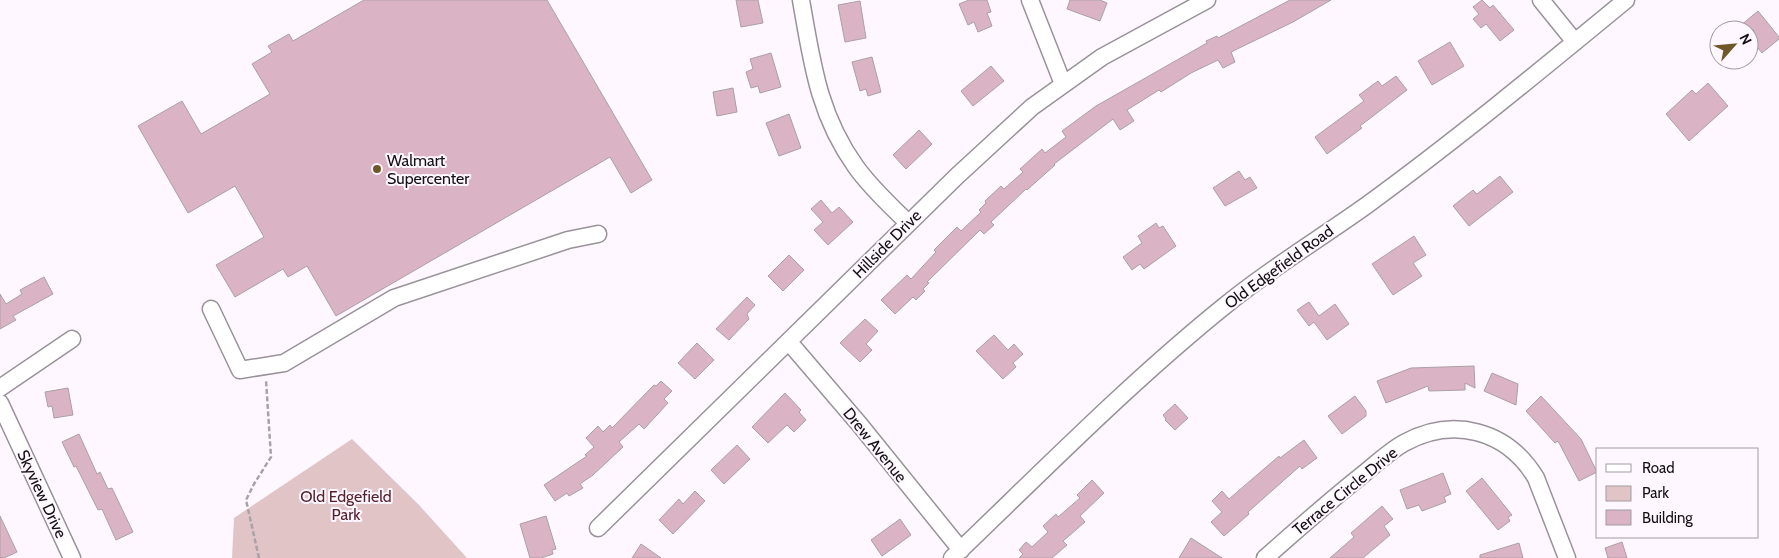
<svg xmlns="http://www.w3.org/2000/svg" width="1779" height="558" font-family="Cabin,sans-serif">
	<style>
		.green { fill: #e1c4c6 }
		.building { fill: #dab4c5; stroke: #ab9fa4 }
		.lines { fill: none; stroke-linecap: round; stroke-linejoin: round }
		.minor-casing { stroke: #9a929a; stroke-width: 19 }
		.path { stroke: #a9a3a9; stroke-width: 2.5; stroke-dasharray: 5 2.5; stroke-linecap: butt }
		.minor { stroke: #fff; stroke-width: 16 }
		.poi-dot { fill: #6f5728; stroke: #fff7ff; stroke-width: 2 }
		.labels { text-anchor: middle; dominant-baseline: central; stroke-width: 4; stroke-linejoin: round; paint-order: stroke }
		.poi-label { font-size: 16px; fill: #131013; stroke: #fff7ff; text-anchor: start }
		.street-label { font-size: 16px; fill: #131013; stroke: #fff7ff }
		.park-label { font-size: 16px; fill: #572129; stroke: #fff7ff }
	</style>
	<rect width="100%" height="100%" fill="#fff7ff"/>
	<path class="green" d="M352,439L419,505L467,558H232L234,518Z"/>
	<path class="building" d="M364,0H547L652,180L631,193L610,157L336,316L307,266L288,277L283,269L235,297L216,265L264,237L235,186L188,213L138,126L182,101L201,134L270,94L252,64L272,52L268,46L289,34L293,41Z
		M736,0H758L763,23L741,27Z
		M969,0H987L991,12L987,13L992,26L978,32L974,22L968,25L959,4Z
		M1070,0H1100L1107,3L1100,21L1067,9Z
		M1290,0H1331L1293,22L1231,52L1235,62L1223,68L1218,60L1191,73L1161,92L1159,90L1127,110L1134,121L1120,130L1113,119L1054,164L1055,165L1027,190L1026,189L991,222L994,225L984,234L980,230L927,282L929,283L923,289L925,291L916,300L913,297L895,314L881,300L907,275L911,279L936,252L934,250L957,227L961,231L981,212L979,210L986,203L985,201L1001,186L1004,189L1023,172L1020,169L1042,149L1045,153L1066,137L1062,131L1096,106L1207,43L1206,41L1217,36L1218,38Z
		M1482,0L1490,8L1493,5L1514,30L1500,41L1486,24L1481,28L1473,19L1479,14L1473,7Z
		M860,1L866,38L845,42L838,5Z
		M1758,11L1779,37V39L1762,53L1749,37V30H1744L1740,26Z
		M1450,42L1464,66L1432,85L1418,61Z
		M771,53L781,87L760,93L758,86L751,88L746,72L753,69L750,59Z
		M872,57L881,92L868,96L866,89L860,91L852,62Z
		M991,66L1004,81L973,106L961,91Z
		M1396,76L1407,90L1360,126L1362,128L1327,154L1315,137L1364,101L1359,95L1378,81L1382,86Z
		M1708,83L1728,106L1689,141L1666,114L1692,90L1696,94Z
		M733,88L737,112L717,116L713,92Z
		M789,114L801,148L779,156L766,123Z
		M919,130L932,144L906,169L893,155Z
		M1239,171L1245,180L1250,177L1257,188L1225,206L1213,188Z
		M1500,176L1513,192L1469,226L1453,206L1473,190L1477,194Z
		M821,200L832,213L839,207L853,222L828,245L814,230L823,222L811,209Z
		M1156,223L1159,228L1163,226L1176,246L1144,269L1140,264L1132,270L1123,257L1142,243L1138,236Z
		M1414,236L1426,255L1413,263L1422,276L1393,295L1372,264Z
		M789,255L804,270L783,291L768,276Z
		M44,277L53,294L13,316L16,320L0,329V294L6,304L22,294L20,290Z
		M747,297L755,305L747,314L749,319L729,340L716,329Z
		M1309,302L1319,316L1335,304L1349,324L1327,340L1314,322L1309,326L1297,310Z
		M865,319L878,331L866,344L872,350L860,362L840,343Z
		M994,335L1008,350L1014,344L1023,354L1013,363L1016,367L1003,379L976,351Z
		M697,343L714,360L695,379L678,363Z
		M1474,366L1475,388L1465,383V390L1429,391L1428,386L1386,403L1377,381L1411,368Z
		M1492,373L1518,384L1516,405L1484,391Z
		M661,381L672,391L664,399L668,403L644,429L639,424L619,442L623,447L593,475L580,484L583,488L569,496L567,493L555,501L544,485L587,456L585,455L594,447L586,438L598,426L603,432L610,425L612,428L654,385L656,386Z
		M68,388L73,415L54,418L52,406L48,407L45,392Z
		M785,393L801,410L799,412L806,420L794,432L787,425L768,443L752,427Z
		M1355,396L1366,411V416L1342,434L1328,416Z
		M1541,396L1581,439L1597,472L1579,481L1558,441L1555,443L1526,411Z
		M1175,404L1188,418L1175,430L1165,420L1166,419L1163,415Z
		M79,434L97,474L100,472L108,489L112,488L133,532L116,540L102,509L98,510L76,466L74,467L62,442Z
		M1304,440L1317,458L1302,469L1300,466L1248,512L1249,514L1224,536L1211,522L1222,512L1212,501L1222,491L1229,499L1279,456L1280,458Z
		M737,445L750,459L724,484L711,470Z
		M1443,473L1451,494L1444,497L1446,502L1422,511L1419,505L1407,509L1400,490Z
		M1482,478L1512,515L1508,517L1510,521L1498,530L1466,491Z
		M1092,480L1104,493L1080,516L1085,522L1063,541L1067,545L1052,558H1019L1023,554L1019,550L1026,542L1032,547L1048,532L1043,526L1056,514L1058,517L1080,498L1077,495Z
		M695,491L705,501L673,534L659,520L679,499L683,504Z
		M1382,506L1393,519L1384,526L1390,535L1363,558H1330L1354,537L1351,533Z
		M0,516L17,552L4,558H0Z
		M546,516L556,549L552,550L553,554L541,558H530L520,524Z
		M900,519L911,535L882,556L871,540Z
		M1191,538L1222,558H1179Z
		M1622,542L1627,558H1608L1605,548Z
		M1519,543L1523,558H1480V555Z
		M641,544L661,558H632Z"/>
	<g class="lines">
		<g class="minor-casing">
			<path id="minor" d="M801,0C812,62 818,114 856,167C871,188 890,205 908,223
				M1030,0L1063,84
				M1541,0L1575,42
				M211,309L240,370L284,363L394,298L568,240L598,234
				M789,342L860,425L961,550
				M0,388L72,339
				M0,403L72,558
				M598,528L957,176L1032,107L1102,57L1207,0
				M952,558C1042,472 1130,382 1227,304C1271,268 1321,238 1367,205C1456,140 1541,70 1626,0
				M1265,558C1297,530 1328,502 1361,476C1375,465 1388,452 1404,443C1453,416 1507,430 1536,478L1567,558"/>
		</g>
		<path class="path" d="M259,558L246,500L254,484L271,457L266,380"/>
		<use href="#minor" class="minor"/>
	</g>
	<circle class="poi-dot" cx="377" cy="169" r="5"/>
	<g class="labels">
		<g class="poi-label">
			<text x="387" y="160">Walmart<tspan x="387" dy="18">Supercenter</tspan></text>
		</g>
		<g class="street-label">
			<text transform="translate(887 244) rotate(-45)">Hillside Drive</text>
			<text transform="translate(1279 267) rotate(-36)">Old Edgefield Road</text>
			<text transform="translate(875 445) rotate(51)">Drew Avenue</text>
			<text transform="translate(1345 491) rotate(-39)">Terrace Circle Drive</text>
			<text transform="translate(42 494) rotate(65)">Skyview Drive</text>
		</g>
		<g class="park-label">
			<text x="346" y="496">Old Edgefield<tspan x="346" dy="18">Park</tspan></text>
		</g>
	</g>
	<rect x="1596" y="448" width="162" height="90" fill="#fff7ff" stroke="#a19ba1"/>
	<rect x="1606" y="464" width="25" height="8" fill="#ffffff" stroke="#a19ba1"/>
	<text x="1642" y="473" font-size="15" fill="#131013">Road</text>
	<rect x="1606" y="486" width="25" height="15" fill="#e1c4c6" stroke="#a19ba1"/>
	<text x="1642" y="498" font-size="15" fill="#131013">Park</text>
	<rect x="1606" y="510" width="25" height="15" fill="#dab4c5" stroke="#a19ba1"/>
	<text x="1642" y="523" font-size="15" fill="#131013">Building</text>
	<g transform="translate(1734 45) rotate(63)"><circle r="24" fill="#fff7ff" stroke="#a19ba1"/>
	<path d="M0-4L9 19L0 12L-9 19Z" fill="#6f5728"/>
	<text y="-8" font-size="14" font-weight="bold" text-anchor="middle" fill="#131013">N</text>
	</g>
</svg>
